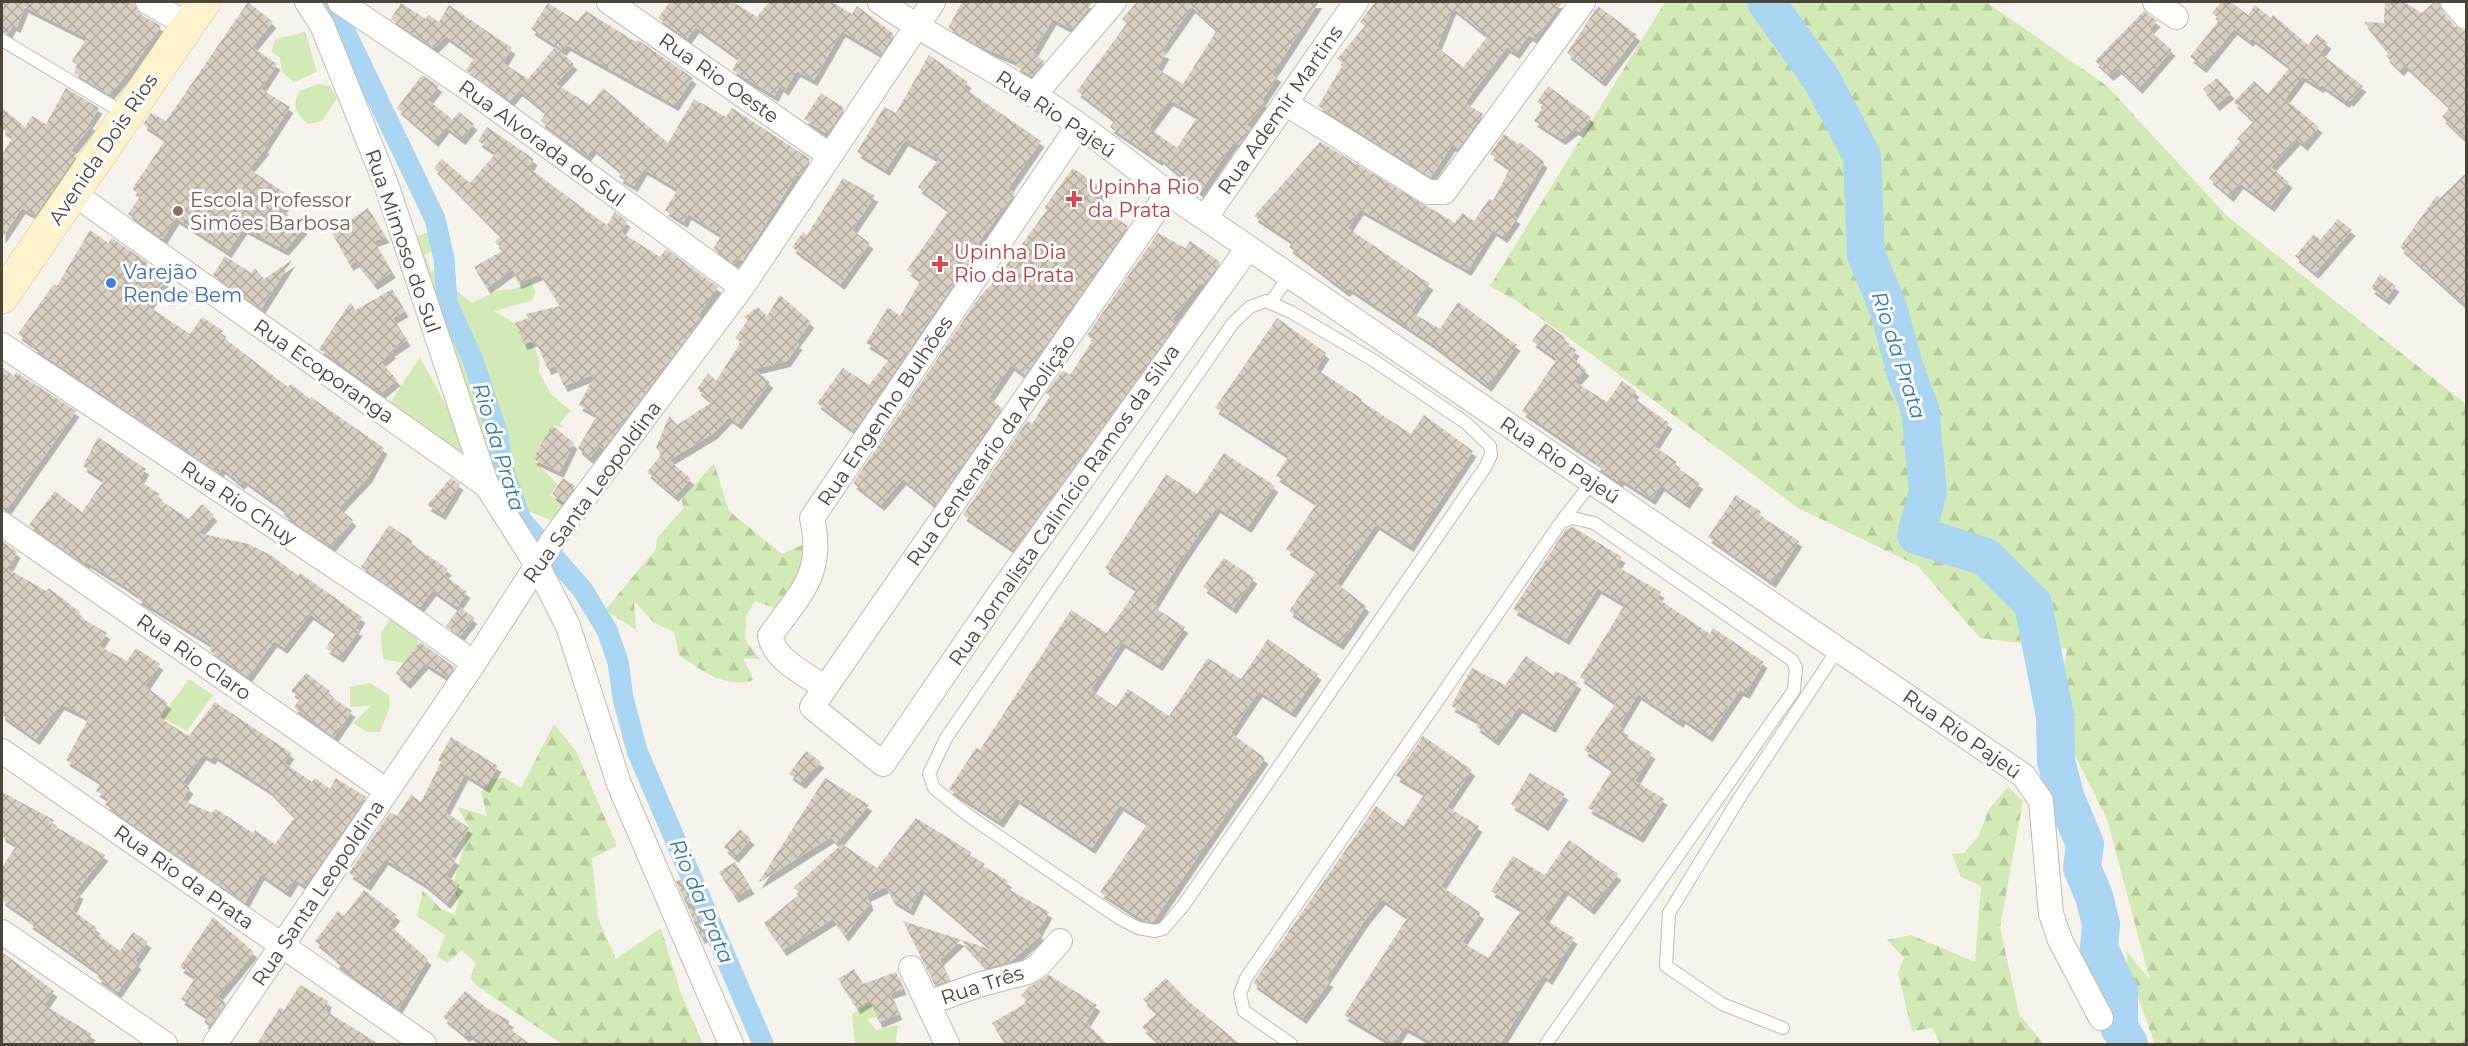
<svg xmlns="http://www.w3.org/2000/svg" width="2468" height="1046" font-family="Montserrat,sans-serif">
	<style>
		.green { fill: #d2eab5 }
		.forest { fill: url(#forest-firs) }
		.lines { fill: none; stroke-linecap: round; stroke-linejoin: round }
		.canal { stroke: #a9d4f2; stroke-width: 21 }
		.river { stroke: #a9d4f2; stroke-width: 38 }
		.building { fill: url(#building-cross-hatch); fill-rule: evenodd; filter: url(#shadow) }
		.service-casing { stroke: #c2bbae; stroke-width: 14 }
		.minor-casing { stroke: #c2bbae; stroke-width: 26 }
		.secondary-casing { stroke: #d6c79b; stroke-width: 34 }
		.service { stroke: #fff; stroke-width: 12 }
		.minor { stroke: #fff; stroke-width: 24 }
		.secondary { stroke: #fff3cd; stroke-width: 33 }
		.health-dot { fill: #e0444e; stroke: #fff; stroke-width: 2 }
		.education-dot { fill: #8d6e63; stroke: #fff; stroke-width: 2 }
		.shop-dot { fill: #3f7fe0; stroke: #fff; stroke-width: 2 }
		.labels { text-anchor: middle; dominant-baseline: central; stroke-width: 6; stroke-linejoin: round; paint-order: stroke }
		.street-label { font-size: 20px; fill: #4b4439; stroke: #fff }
		.health-label { font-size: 20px; fill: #be3a42; stroke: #fff; text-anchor: start }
		.education-label { font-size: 20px; fill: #785e54; stroke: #fff; text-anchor: start }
		.shop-label { font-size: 20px; fill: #366cbe; stroke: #fff; text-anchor: start }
		.water-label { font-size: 21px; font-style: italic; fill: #2e7ab2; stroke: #fff }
	</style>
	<defs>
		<pattern id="forest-firs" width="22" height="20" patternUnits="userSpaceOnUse" patternTransform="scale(1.5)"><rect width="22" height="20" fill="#d2eab5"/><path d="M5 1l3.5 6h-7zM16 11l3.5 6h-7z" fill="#b6ca9c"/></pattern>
		<pattern id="building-cross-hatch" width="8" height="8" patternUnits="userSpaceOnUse" patternTransform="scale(1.5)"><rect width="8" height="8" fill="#d8cfc1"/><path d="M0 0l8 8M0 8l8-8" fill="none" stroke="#b1aa9e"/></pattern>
		<filter id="shadow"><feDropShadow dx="3.5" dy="6" stdDeviation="0" flood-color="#0004"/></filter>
	</defs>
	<rect width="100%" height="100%" fill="#f6f3ec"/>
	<path class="green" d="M305,31L317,72L294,82L282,72L280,58L272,52L274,41C284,35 294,37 305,31Z
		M319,84L330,86L337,98L322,121L308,124C296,114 292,106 299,91Z
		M431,231L437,248L425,255L431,272L450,267L454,289L472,303L498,290L514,289L531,283L536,292L531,301L494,311L515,323L524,344L531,342L539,358V372L551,394L571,411L560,423L564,428L553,425L533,459L558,485L550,495L565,503L558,523L531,512L509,509L498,492L439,303L431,305L412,238Z
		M420,357L467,444L464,452L459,453L388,406Z
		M391,617H408L419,644L404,663L383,659L381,634Z
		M189,679L213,695L187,731L161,717Z
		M370,683L389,695L390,706L380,732H367L353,723L371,706L350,707V687Z
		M879,997L894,1003L875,1011L877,1017L867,1019L876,1030L898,1025L896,1041L902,1044H855L852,1014Z"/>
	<path class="forest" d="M1665,2H1986L2107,86L2227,216L2466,404V1044H2155L2129,972L2126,951L2150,980L2107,819L2055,716L2067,649L1980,638L1918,566L1798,508L1598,359L1518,302L1490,286Z
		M714,463L729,511L782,554L802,545L810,572L778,609L755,601L746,617L745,639L760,659L743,658L754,680C726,689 702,671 679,655L674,632L653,622L634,601L636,630L605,610L656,549L657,538L683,509L682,499Z
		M554,724L576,751L617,846L592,858L598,918L616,959L661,928L680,991L703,1044H562L477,986L470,978L476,963L461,950L448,963L437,957L445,935L417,916L423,890L441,909L455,915L458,902L453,885L469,828L458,807L487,816L481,792L491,779L505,778L521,788Z
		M2008,787L2023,801L2000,927L2019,1014L2044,1044H1941L1932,1028L1912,1031L1898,973L1904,958L1887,940L1911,935L1975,962L1981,886L1961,877L1952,854L1964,853L1979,835L1989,809Z"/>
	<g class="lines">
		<path class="canal" d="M331,2L435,219L444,259L447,303L473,360L498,436L503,469L521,520L582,589L607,630L618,662L623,698L637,751L763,1044"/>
		<path class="river" d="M1766,2L1822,80L1862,156L1866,254L1888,308L1906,373L1920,409L1928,492L1916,535L1986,557L2033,604L2055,716L2056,761L2066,799L2085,844L2082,868L2094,896L2101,924L2099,948L2119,991V1027L2129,1044"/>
	</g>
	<path class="building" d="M2,2H134L140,14L161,26L135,64L111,93L108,94L74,73L78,65L72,61L87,38L25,7L17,27L13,25L8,34L2,32Z
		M248,2L273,22L252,47L277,64L261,89L290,107L264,147L266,148L249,169L291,197L281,210L304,228L285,250L244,228L228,252L176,218L163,239L128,214L141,195L132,189L166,139L143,124L151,113L166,121Z
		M670,2H733L757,17L769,2H832L852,14L857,6L894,34L881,54L842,31L814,80L797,71L785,90L780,86L775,96L732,70L739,58L696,27L687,39L658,18Z
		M962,2H1093L1072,29L1053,19L1033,53L1044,61L1032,76L1016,67L1018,62L977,45L948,28Z
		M1137,2H1319L1273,73L1278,76L1262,100L1265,103L1246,125L1251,128L1239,145L1234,142L1200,192L1160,158L1159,160L1110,127L1115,120L1077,91L1127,23L1122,19ZM1192,7L1217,30L1183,84L1157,69L1166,53L1161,51ZM1170,100L1198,116L1177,148L1149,128Z
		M1375,2H1563L1535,39L1529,35L1516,53L1507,47L1465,103L1483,114L1458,149L1452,145L1431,177L1318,106L1344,63L1337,59L1365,26L1360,22ZM1453,8L1488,36L1463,67L1437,47Z
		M2221,2H2231L2248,15L2255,5L2271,18L2273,15L2308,45L2317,34L2328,43L2320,53L2363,86L2350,101L2348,99L2346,102L2322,85L2320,87L2302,76L2285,99L2319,127L2304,145L2297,139L2271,167L2289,182L2271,206L2240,183L2230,196L2209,178L2240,141L2237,139L2254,121L2234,102L2254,81L2268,94L2290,67L2252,38L2250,41L2234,29L2203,67L2190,57L2220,19L2212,13Z
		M2385,2H2404L2422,13L2434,2H2439L2442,11L2455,26L2466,32V140L2442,117L2450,107L2405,65L2400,70L2386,56L2389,53L2364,22L2384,23Z
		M401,3L426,19L429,15L439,22L449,5L512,48L503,63L528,79L555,47L574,64L556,84L590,105L603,88L668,143L694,99L726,117L732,108L810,159L799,176L797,174L742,261L738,258L734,264L713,249L722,235L688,214L684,222L665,210L678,189L644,169L634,186L619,177L622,172L593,148L587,156L541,121L546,112L519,90L510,101L466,70L475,57L446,36L434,48L391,19Z
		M548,3L577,21L586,11L636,42L638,40L693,78L675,105L567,45L563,50L531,29Z
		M1598,6L1637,35L1602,81L1567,53Z
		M2144,11L2157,21L2149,30L2172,50L2139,88L2118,68L2110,75L2095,61Z
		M929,55L968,82L964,88L1041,141L1008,189L1015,193L969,255L972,257L854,431L817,403L843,368L869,385L890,358L866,343L888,307L900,316L921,280L907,270L949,210L918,187L939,159L905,140L886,170L857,152L884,107L896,113Z
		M422,75L439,86L428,100L452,119L448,124L459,112L474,124L462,139L446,127L435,141L397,108Z
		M2217,78L2231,93L2216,105L2203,89Z
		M1548,86L1591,117L1580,132L1575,129L1562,139L1534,121L1544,106L1537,102Z
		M66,88L99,108L89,123L92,125L71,151L76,154L73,160L35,215L22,208L2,238V154L13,137L2,129V108L25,127L32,116L46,124Z
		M821,93L844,108L827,134L804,119Z
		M487,127L534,159L529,168L591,214L607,225L615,212L627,221L621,232L660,257L666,249L718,287L699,314L702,317L603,449L599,446L590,458L578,448L597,415L579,405L595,374L564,386L555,366L548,369L535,340L524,344L515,323L528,318L526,314L560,306L540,274L518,283L513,269L487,288L474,267L504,250L495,242L501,236L434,168L442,159L470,183L496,153L478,141Z
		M1504,134L1518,144L1520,142L1544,162L1513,215L1517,218L1504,237L1493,230L1468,270L1360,209L1348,228L1430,284L1411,312L1440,329L1458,302L1517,345L1488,386L1430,342L1349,288L1346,291L1289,247L1293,242L1254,216L1320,142L1455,223L1462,213L1474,221L1489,199L1493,201L1510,168L1490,154Z
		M1073,168L1104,190L1095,204L1128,226L1025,375L1011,365L989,398L1002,408L935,505L903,479L881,505L853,483L980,296L993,283L1047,210L1044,208Z
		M2466,173V306L2400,247L2437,195L2440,198Z
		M843,178L875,196L852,230L870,243L841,284L792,247L803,232L807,235Z
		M368,208L386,237L374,241L392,272L374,284L356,261L350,265L332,233Z
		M2338,219L2352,230L2315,273L2295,256L2314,234L2320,240Z
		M90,230L108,243L112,238L148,263L145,267L165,281L148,306L190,334L202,317L223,331L220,335L288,387L291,384L310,399L311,397L384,448L369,476L339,508L353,520L331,547L283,515L287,511L244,480L241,484L222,468L219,473L33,348L34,346L18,334L54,284L57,286Z
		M1158,233L1185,248L1190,241L1220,262L1204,285L1200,283L1172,320L1177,323L1014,550L963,515L1027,421L1032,424L1050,396L1046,393L1063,370L1070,375L1093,340L1087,335Z
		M225,256L251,273L255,268L264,279L292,260L261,309L213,275Z
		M2380,274L2396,286L2386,299L2371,288Z
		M392,289L405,311L393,318L407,340L391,351L393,352L381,362L397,380L381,393L319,349L350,303L356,310Z
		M780,295L811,322L796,342L799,344L787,361L754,369L770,382L738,424L729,417L714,433L669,460L691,479L675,496L647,472L662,454L656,448L669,416L677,425L712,402L697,389L708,373L716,381L741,342L735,338L748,320L744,317L758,307L767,316Z
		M1277,318L1326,353L1316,369L1362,399L1361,401L1411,434L1424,415L1473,451L1410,546L1376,524L1336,583L1366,606L1340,644L1289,611L1317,570L1286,549L1317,503L1276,476L1289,456L1215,408Z
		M1545,323L1566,338L1563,342L1576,350L1572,357L1586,370L1575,382L1607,402L1622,381L1636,391L1632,397L1669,423L1654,446L1677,462L1674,466L1700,483L1686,503L1661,485L1652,499L1621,479L1619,482L1596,465L1598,463L1522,411L1557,359L1532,341Z
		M2,367L14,376L16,372L76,411L6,511L2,510Z
		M552,425L574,443L560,472L533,459Z
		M98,437L146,469L139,480L159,494L157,498L189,519L202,504L214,515L198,533L249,544L272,556L299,576L300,573L362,617L355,628L359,630L340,657L326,648L336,632L310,614L284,648L274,641L248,677L210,651L211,644L137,598L139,596L125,586L87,562L84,564L29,525L55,491L82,512L104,480L83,466Z
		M1224,453L1275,486L1248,527L1217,507L1180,562L1154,604L1158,607L1157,609L1185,627L1159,665L1122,642L1091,690L1116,707L1128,689L1169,716L1208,658L1241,679L1268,639L1318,674L1292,712L1259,691L1231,733L1265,758L1153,922L1145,921L1100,892L1148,823L1120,805L1092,848L1016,798L1000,822L949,789L976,748L980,750L1071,610L1107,633L1137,589L1105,568L1166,474L1197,494Z
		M451,478L460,484L442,514L427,505Z
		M563,478L575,486L563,502L552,494Z
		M1736,495L1761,512L1759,515L1799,541L1772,582L1708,537Z
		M389,525L413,541L411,544L448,569L444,575L467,592L457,607L433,590L420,607L361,567Z
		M1573,527L1622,557L1616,566L1661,592L1657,598L1710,634L1713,628L1764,662L1746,693L1740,690L1709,736L1682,718L1680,722L1638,694L1619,726L1625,730L1622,734L1652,753L1635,781L1664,799L1640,837L1588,808L1613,769L1584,750L1616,703L1580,677L1625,604L1598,588L1566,639L1513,609L1566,529Z
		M2,541L17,552L8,569L46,591L49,588L80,612L78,616L107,633L99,646L127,661L136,648L160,664L145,686L168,703L158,717L189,736L215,702L291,753L284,763L312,782L315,778L330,789L336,778L366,797L305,886L295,879L287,892L261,874L245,903L105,805L109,799L96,791L101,782L66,760L89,718L61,704L36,739L2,715ZM203,754L212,759L214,755L269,790L295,817L275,844L255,830L253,833L216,809L212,813L182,800L190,788L183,782Z
		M1224,558L1254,578L1233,608L1203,587Z
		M460,607L474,618L460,636L446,626Z
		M420,642L454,667L447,677L425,663L407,683L396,673Z
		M1526,656L1553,675L1556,671L1578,683L1552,727L1519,707L1495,740L1476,726L1479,721L1451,706L1472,668L1505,685Z
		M306,673L330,691L327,694L352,711L334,737L294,707L300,698L291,691Z
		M1423,736L1472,770L1447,807L1479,826L1441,886L1481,913L1462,942L1488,958L1522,909L1491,891L1513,856L1545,875L1569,840L1618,874L1591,909L1565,889L1544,919L1574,938L1549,979L1543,975L1500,1044H1435L1405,1027L1393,1044L1344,1015L1408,917L1382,899L1365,920L1326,979L1330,981L1303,1018L1253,983L1376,806L1403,826L1425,793L1396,776Z
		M451,737L498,766L486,787L465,774L445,812L469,828L450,856L456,859L446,876L460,885L447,903L425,884L385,859L367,885L349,873L390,812L397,816L411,795L421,802L441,762L438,760Z
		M806,751L821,762L802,783L789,774Z
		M1530,773L1565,794L1545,825L1511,804Z
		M825,778L869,805L837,844L831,837L758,883Z
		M2,792L54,820L51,824L105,855L76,891L80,893L72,910L97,928L94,932L120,951L133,932L148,942L135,961L138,963L118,992L97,977L100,973L29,923L31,920L2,900V867L17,845L2,836Z
		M916,818L971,852L970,855L985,864L983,866L1008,881L1005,887L1049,912L1038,932L1041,935L1010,962L986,968L961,940L940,960L949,980L935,985L903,921L993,950L921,888L910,910L892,899L886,887L867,896L870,904L845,936L833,919L783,950L764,923L801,893L793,888L842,844L877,868Z
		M740,829L751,839L735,857L724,847Z
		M735,862L751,888L735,897L719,872Z
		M681,880L705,936L701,938L676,881Z
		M364,890L397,915L389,925L428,959L398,1009L335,962L338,960L315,941L338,911L344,916Z
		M213,917L254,952L218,996L226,1003L210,1027L204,1022L208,1017L181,999L196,977L180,967Z
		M2,952L54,991L44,1005L92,1034L85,1044H2Z
		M854,969L863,984L896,972L903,989L890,993L899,1014L879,1022L870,1000L857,1008L838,979Z
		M1049,975L1097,1005L1086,1022L1107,1044H1005L992,1023L1028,1002L1021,996L1029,987Z
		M1166,978L1187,1000L1240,1044H1161L1142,1027L1157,1013L1143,999Z
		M300,985L328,1001L326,1011L379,1044H257L280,1007L284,1010Z
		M465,991L488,1009L510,1021L507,1027L530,1044H485L469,1034L466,1036L443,1017Z"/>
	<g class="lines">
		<g class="service-casing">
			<path id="service" d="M2,40L127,115
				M1266,301L1291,312L1373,360L1466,423L1490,446L1491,455L1486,466L1183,906L1163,929L1155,931L1138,928L1119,918L969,816L934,788L929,774L946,738L1233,323L1250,307Z
				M1271,302L1289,276
				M1783,1028L1722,1004L1666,966L1669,913L1740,797L1838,649
				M1291,1044L1244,1011L1240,994L1246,978L1561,522L1592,482
				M1546,1044L1794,690L1796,668L1792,660L1594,523L1573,518L1561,522"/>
		</g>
		<g class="minor-casing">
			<path id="minor" d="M148,2L188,25
				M307,2L322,25L386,184L487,486L537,565L568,626L619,784L731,1044
				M340,2L475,93L742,287
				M609,2L829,155
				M880,2C929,36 983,63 1034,95C1081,124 1124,159 1168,193L2024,776L2041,801L2051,914L2060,940L2101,1018
				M2155,2L2176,17
				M2453,2L2466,17
				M1034,95L1114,2
				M1285,103L1428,192H1444L1583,2
				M73,193L487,486
				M1168,193L812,707L883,764L1000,593L1248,248
				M1205,218L1356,2
				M2,345L382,598L474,663
				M2,524L387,791
				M825,688C806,674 775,661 770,636C800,593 825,574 812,518L1079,125
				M2,751L424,1044
				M2,932L165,1044
				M911,968L947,1044
				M928,1003L978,985L1028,972L1039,965L1060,941
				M215,1044L474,663L557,534L742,287L933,2"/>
		</g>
		<g class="secondary-casing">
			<path id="secondary" d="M2,297L204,2"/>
		</g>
		<use href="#service" class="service"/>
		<use href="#minor" class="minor"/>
		<use href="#secondary" class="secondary"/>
	</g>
	<g class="health-dot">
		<path d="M1071 190h6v6h6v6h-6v6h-6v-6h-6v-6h6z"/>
		<path d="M937 255h6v6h6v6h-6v6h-6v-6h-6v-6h6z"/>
	</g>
	<circle class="education-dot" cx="178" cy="211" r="6"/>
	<circle class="shop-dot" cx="111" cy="283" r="6"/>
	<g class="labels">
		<g class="street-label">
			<text transform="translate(719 78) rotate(35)">Rua Rio Oeste</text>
			<text transform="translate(1280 110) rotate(-55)">Rua Ademir Martins</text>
			<text transform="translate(1056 114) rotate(34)">Rua Rio Pajeú</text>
			<text transform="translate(542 143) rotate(36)">Rua Alvorada do Sul</text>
			<text transform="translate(103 149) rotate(-56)">Avenida Dois Rios</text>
			<text transform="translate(403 241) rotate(71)">Rua Mimoso do Sul</text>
			<text transform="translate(324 371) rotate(35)">Rua Ecoporanga</text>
			<text transform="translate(885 411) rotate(-56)">Rua Engenho Bulhões</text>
			<text transform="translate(991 450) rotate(-55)">Rua Centenário da Abolição</text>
			<text transform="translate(1560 460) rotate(34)">Rua Rio Pajeú</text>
			<text transform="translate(592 492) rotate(-54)">Rua Santa Leopoldina</text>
			<text transform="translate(239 503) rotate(34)">Rua Rio Chuy</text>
			<text transform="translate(1064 505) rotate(-55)">Rua Jornalista Calinício Ramos da Silva</text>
			<text transform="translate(194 657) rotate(35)">Rua Rio Claro</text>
			<text transform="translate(1962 734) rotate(35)">Rua Rio Pajeú</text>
			<text transform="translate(184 877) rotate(35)">Rua Rio da Prata</text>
			<text transform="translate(318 893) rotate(-56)">Rua Santa Leopoldina</text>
			<text transform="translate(982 985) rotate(-18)">Rua Três</text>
		</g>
		<g class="health-label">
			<text x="1088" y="187">Upinha Rio<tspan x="1088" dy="23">da Prata</tspan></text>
			<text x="954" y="252">Upinha Dia<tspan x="954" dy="23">Rio da Prata</tspan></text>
		</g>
		<g class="education-label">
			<text x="190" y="200">Escola Professor<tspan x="190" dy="23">Simões Barbosa</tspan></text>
		</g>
		<g class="shop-label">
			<text x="123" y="272">Varejão<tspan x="123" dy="23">Rende Bem</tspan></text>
		</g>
		<g class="water-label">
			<text transform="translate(1899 355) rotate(72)">Rio da Prata</text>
			<text transform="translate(499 447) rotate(73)">Rio da Prata</text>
			<text transform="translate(702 901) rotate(67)">Rio da Prata</text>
		</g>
	</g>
	<rect width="2468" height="1046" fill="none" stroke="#4b4439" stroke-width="6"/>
</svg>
